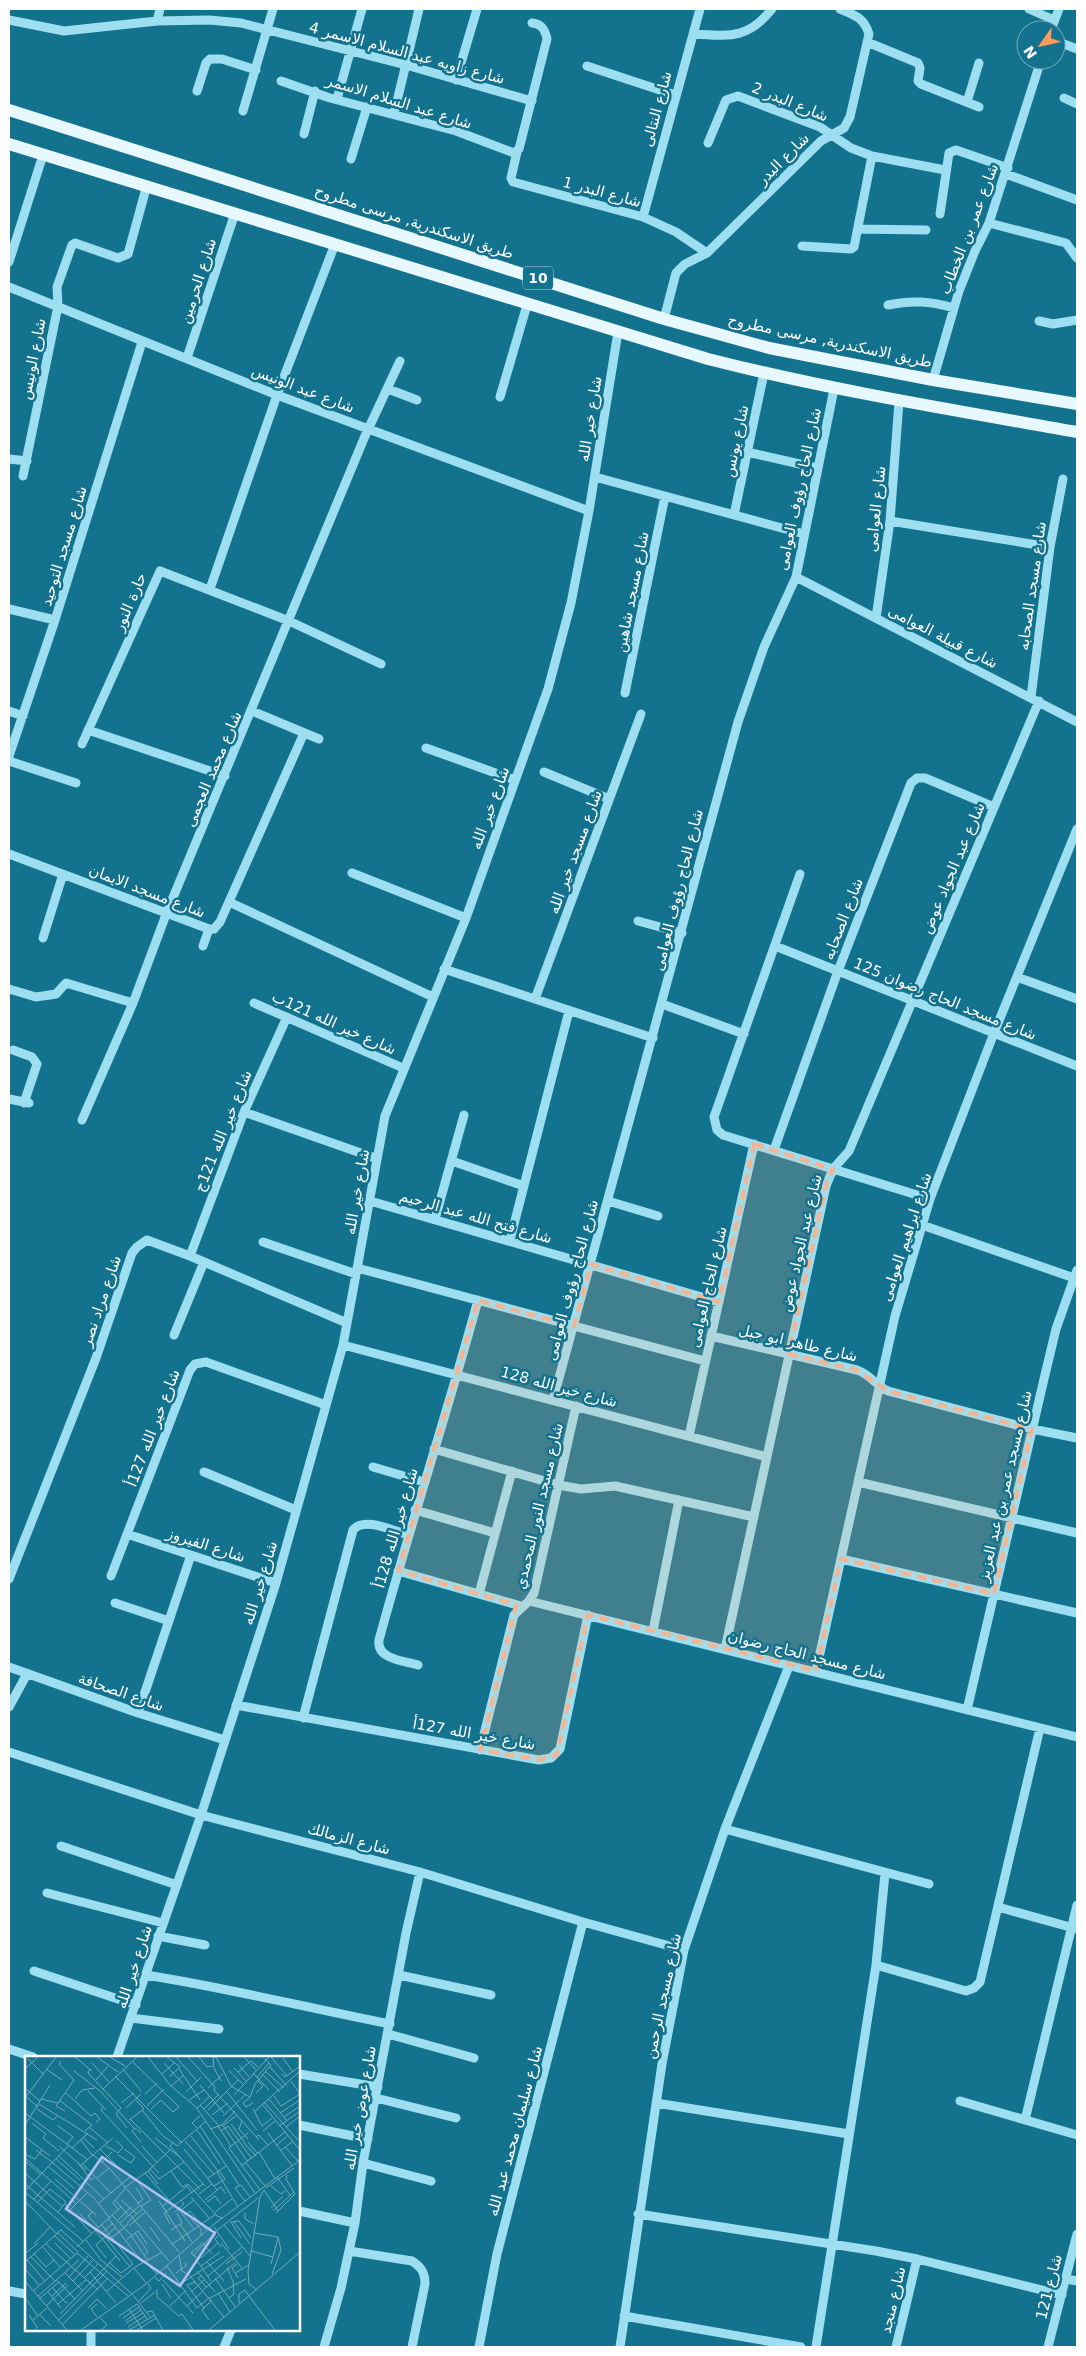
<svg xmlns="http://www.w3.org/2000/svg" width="1086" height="2356" font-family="'DejaVu Sans','Noto Naskh Arabic',sans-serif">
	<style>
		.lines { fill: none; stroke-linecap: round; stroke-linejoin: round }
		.minor { stroke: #9ddff1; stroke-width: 9 }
		.major { stroke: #e7f8ff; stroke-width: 12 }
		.marked { fill: #f5b492; fill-opacity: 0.2; stroke: #f5b492; stroke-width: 4; stroke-dasharray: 10 6; stroke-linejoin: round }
		.labels { text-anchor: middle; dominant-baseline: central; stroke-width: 5; stroke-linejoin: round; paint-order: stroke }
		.shield { fill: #13728e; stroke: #b8d5dd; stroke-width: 1 }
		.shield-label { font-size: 14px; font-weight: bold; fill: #fff }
		.street-label { font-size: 15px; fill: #fff; stroke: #13728e }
		.inset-road { fill: none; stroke: #71aabb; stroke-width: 1 }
		.view { fill: #b0c1f1; fill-opacity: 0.15; stroke: #b0c1f1; stroke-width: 2.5 }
		.inset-edge { fill: none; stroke: #fff; stroke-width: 2.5 }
	</style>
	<rect width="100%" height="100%" fill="#13728e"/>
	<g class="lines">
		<path class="minor" d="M1029,9L1054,20
			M9,20L64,31L157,21L209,20L241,23L406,65L532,101
			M157,21L160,9
			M1051,30L1059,9
			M693,34C729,36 747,40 772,9
			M1056,41L1077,49
			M867,42L918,63L920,68L918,81L921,84L979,107
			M587,66L675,95
			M456,80L477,9
			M281,81L330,98L456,131L514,153L519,149L547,39C545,30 542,24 532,23
			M197,91L206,63L210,59H222L256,70
			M1064,98L1077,104
			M337,99L362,9
			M967,102L979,63
			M243,111L273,9
			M394,114L419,9
			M304,134L315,91
			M708,143L726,100L738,96L820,127L851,148L872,156L945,170
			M517,152L511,178L513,182L643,217L676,232L707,253
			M351,159L367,107
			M1006,174L1077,200
			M940,214L949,153L956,150L1008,168
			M643,217L700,9
			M989,223L1066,243L1077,258
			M858,229L926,230
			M802,246L851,249L854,247L872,156
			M9,262L43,155
			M9,287L277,395L589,511
			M888,305C912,300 930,301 954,308
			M664,319L676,273L685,264L707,253L821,141L844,128L850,117L869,34C864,18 855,15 840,9
			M1039,321L1053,324L1077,320
			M187,358L235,213
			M933,380L959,291L975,251L989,223L1041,60
			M388,389L417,400
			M500,397L527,305
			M747,452L817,468
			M9,459L27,461
			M23,476L58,306L57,287L72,245L75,243L118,258L128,254L147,185
			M595,477L804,534
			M734,515L764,373
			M890,521L1050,547
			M796,577L1077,722
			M210,589L277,395L335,244
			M9,609L55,620
			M876,618L890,521L899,402
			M625,693L665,496
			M1031,697L1050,547L1063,479
			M9,711L23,716
			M252,711L319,739
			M88,730L225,776
			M82,744L160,571L289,621L381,664
			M426,748L515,780
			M9,756L55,620L142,342
			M9,761L76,783
			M544,772L609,799
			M9,854L209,929H214L220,922L304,733
			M352,873L466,918
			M800,874L714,1117L717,1130L723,1135L930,1199
			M229,902L433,997
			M638,921L682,933
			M43,938L63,874
			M203,946L209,929
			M775,946L1077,1066
			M444,969L653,1038
			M1017,977L1077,999
			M9,989L36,997L56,994L66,983L133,1003
			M535,999L641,714
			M254,1003L403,1068
			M662,1004L744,1034
			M13,1050L32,1057L37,1064L24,1103
			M9,1099L29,1103
			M244,1112L375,1158
			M82,1120L133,1003L167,912L365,436L400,361
			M774,1150L838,971L911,783L917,778H925L994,807
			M452,1161L524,1186
			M370,1201L719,1302
			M608,1201L658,1216
			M435,1219L464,1115
			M922,1225L1077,1279
			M510,1240L569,1011
			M263,1242L356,1274
			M190,1256L244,1112L287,1017
			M357,1268L705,1361
			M174,1335L204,1262
			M711,1336L857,1370C870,1374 876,1386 888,1391L1032,1429L1077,1438
			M343,1345L767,1457
			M553,1400L738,722L764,647L796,577L834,389
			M689,1436L754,1144
			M434,1449L558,1485L581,1489L615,1486L754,1517
			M373,1467L424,1482
			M204,1472L296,1510
			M858,1482L1077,1533
			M415,1510L495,1533
			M127,1534L276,1583
			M841,1559L1077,1613
			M398,1571L521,1606
			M111,1576L190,1370L195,1364L206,1362L326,1405
			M9,1579L96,1358L132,1253L137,1247L147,1240L190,1256L347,1323
			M479,1594L512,1471
			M529,1601L1077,1737
			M115,1603L169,1621
			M653,1631L679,1500
			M725,1649L826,1186L833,1169L849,1151L1039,701
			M418,1665C404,1661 376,1659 379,1640C410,1526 447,1414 478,1300
			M9,1667L138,1713L225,1740
			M816,1671L895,1316L930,1199L994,1033L1077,829
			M236,1705L539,1760L551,1758L560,1749L588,1615
			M9,1707L27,1674
			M967,1710L1044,1379L1056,1329L1077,1270
			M138,1713L191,1555
			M303,1718L353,1530C364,1516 393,1531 408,1535
			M480,1750L514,1615L529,1601L534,1593L576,1406
			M9,1752L201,1815L420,1872L583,1922L684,1950
			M725,1829L929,1884
			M61,1846L177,1885
			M47,1893L163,1923
			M998,1907L1077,1929
			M158,1936L205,1945
			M876,1965L966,1991L974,1988L980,1982L1040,1728
			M34,1971L136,2005
			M146,1975C228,1988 308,2008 390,2024
			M399,1975L491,1995
			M131,2018L219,2029
			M388,2034L474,2058
			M9,2049L33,2057
			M117,2057L201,1815L276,1583L343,1345L385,1116L466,918L548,689L571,603L589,511L618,332
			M299,2074L378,2087
			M376,2098L456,2118
			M960,2101L1077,2135
			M656,2103L849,2134
			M1025,2120L1077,1905
			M299,2125L368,2139
			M363,2163L431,2181
			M299,2211L355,2223
			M638,2214L876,2251L917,2259L1062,2295
			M349,2251L412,2261C421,2267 425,2272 425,2284L412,2347
			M1066,2279L1077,2281
			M9,2291L26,2294
			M624,2316L801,2347
			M91,2347V2330
			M224,2347L231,2330
			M324,2347L341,2288L355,2223L363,2163L406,1933L420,1872
			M479,2347L497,2254L583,1922
			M620,2347L662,2064L684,1950L725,1829L789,1666
			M816,2347L876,1965L885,1874
			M896,2347L917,2259
			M1048,2347L1077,2234"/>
		<path class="major" d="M9,110L664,319L769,348L933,380L1077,404
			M9,144L708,359C830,390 953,410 1077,432"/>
	</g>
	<path class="marked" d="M754,1144L833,1169L826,1186L789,1354L857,1370L888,1391L1032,1429L994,1594L841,1559L816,1671L588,1615L557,1755L539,1760L480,1750L516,1605L398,1571L478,1300L574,1326L591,1264L719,1302Z"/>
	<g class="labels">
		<rect class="shield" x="523" y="266.5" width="30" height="23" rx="4"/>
		<g class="shield-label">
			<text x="538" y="278">10</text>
		</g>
		<g class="street-label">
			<text transform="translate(407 53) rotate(15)">شارع زاويه عبد السلام الاسمر 4</text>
			<text transform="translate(399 102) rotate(17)">شارع عبد السلام الاسمر</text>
			<text transform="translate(790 102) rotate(22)">شارع البدر 2</text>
			<text transform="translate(657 109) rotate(-75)">شارع النتالى</text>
			<text transform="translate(783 159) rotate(-45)">شارع البدر</text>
			<text transform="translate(602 192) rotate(15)">شارع البدر 1</text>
			<text transform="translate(414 222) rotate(18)">طريق الاسكندرية, مرسى مطروح</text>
			<text transform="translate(969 229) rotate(-69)">شارع عمر بن الخطاب</text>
			<text transform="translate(198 281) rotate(-72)">شارع الحرمين</text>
			<text transform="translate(830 341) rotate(12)">طريق الاسكندرية, مرسى مطروح</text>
			<text transform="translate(33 359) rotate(-79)">شارع الونيس</text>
			<text transform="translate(303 389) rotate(21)">شارع عبد الونيس</text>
			<text transform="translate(590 419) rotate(-81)">شارع خير الله</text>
			<text transform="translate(736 441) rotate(-78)">شارع يونس</text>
			<text transform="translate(799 489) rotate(-78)">شارع الحاج رؤوف العوامى</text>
			<text transform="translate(876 509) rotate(-84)">شارع العوامى</text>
			<text transform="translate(64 546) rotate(-73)">شارع مسجد التوحيد</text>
			<text transform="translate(1032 586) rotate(-82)">شارع مسجد الصحابه</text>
			<text transform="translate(632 592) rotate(-79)">شارع مسجد شاهين</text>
			<text transform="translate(130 602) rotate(-67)">حارة النور</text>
			<text transform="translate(943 637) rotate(27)">شارع قبيلة العوامى</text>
			<text transform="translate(213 769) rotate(-67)">شارع محمد العجمى</text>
			<text transform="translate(490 808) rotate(-70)">شارع خير الله</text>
			<text transform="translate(575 852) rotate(-70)">شارع مسجد خير الله</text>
			<text transform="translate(953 868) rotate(-67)">شارع عبد الجواد عوض</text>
			<text transform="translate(678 890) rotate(-76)">شارع الحاج رؤوف العوامى</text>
			<text transform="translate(147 891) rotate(21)">شارع مسجد الايمان</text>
			<text transform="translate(843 919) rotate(-69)">شارع الصحابه</text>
			<text transform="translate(945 999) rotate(22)">شارع مسجد الحاج رضوان 125</text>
			<text transform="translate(334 1023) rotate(24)">شارع خير الله 121ب</text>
			<text transform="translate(223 1131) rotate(-68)">شارع خير الله 121ج</text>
			<text transform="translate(357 1192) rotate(-80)">شارع خير الله</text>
			<text transform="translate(476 1217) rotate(16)">شارع فتح الله عبد الرحيم</text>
			<text transform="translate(906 1237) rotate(-72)">شارع ابراهيم العوامى</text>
			<text transform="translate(801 1243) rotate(-77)">شارع عبد الجواد عوض</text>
			<text transform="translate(572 1280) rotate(-75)">شارع الحاج رؤوف العوامى</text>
			<text transform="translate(708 1287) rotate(-77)">شارع الحاج العوامى</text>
			<text transform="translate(101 1301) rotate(-71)">شارع مراد نصر</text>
			<text transform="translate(798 1343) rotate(13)">شارع طاهر ابو جبل</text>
			<text transform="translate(559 1387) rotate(15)">شارع خير الله 128</text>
			<text transform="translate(153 1428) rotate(-69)">شارع خير الله 127أ</text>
			<text transform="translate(1005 1486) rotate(-77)">شارع مسجد عمر بن عبد العزيز</text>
			<text transform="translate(539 1506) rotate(-77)">شارع مسجد النور المحمدي</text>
			<text transform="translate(396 1528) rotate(-74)">شارع خير الله 128أ</text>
			<text transform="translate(206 1545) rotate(18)">شارع الفيروز</text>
			<text transform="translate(260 1583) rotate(-73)">شارع خير الله</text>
			<text transform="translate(807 1655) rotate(14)">شارع مسجد الحاج رضوان</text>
			<text transform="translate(121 1692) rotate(19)">شارع الصحافة</text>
			<text transform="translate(474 1734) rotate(10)">شارع خير الله 127أ</text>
			<text transform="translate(349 1839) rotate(15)">شارع الزمالك</text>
			<text transform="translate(134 1967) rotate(-72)">شارع خير الله</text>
			<text transform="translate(663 1996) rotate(-78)">شارع مسجد الرحمن</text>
			<text transform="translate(360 2108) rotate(-80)">شارع عوض خير الله</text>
			<text transform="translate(515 2131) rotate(-75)">شارع سليمان محمد عبد الله</text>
			<text transform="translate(1049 2287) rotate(-76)">شارع 121</text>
			<text transform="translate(893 2300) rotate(-77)">شارع منجد</text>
		</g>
	</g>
	<g transform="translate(25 2056)">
		<rect width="275" height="275" fill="#13728e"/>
		<path class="inset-road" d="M50,1L67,15M72,1L93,16M85,1L100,10M123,1L145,29L171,51L230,137M142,1L155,11L144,21M151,1L172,25M163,1L190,31L189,34M174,1L182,11L188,10M191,1L206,30L225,41M191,1L188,2L189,12L196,25M219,1L231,14M246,1L262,20M258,2L268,16M3,3L18,18M36,5L34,8L49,24L31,50L40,55M108,6L154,51L148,56L136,44L126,53M67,7L84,26M139,7L158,28M214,9L224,21M245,11L262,30M209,12L221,25M0,13L13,1M21,13L37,24M65,13L63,17L96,52L91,58L102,72M98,13L116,35M154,13L175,44M49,15L75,35L109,72M204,15L218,28M240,15L259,32M213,16L226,5L233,11M228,17L244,34M137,18L149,7M256,18L260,21L274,11M238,19L255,36M90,20L157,87M232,21L244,7M71,24L83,10M266,25L275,38M175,29L199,57M146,30L159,19M0,32L15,45M183,32L198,18M78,33L112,1M189,34L234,84M63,35L81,54M161,36L176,21M202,36L232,74M41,37L66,60L70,57L75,63L71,66M231,37L238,30L232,24M120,38L132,27M209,39L244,1M0,40L13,51M249,40L256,50L275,38M225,41L230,28L246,9L240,3M225,41L218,47L221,51L228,47M0,42L31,1M16,43L33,47M50,43L57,34L70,32M244,43L262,65M34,44L67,69L60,75M164,44L179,34M239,46L273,84M96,47L109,37M14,48L72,84M237,48L275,94M175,49L194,70M122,50L139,33M79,51L76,54L134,117M101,52L116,38M172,52L185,40M12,53L28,64L32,60M179,53L194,38M228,53L237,70L247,62M117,54L137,79L152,90L180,66M183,54L213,24M229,56L275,15M0,57L62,103M255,57L275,44M187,59L203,47M198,60L221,38M259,61L275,50M105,63L175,133M104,64L119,53L111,44M217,65L214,73L223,83M7,67L21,78L18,82L34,95M197,68L222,105M206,68L220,87M0,69L25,29M32,69L48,81L42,88M199,69L212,59M175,70L214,129M193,70L206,90M254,70L274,56M64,71L83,87M261,71L275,60M173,73L167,67L175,60M185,73L197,69L210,55M172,74L195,108M196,75L203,70L227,103M238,75L250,65M116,77L110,72L107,75L116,86M223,77L204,92L235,134M243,77L267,110M166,80L193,115M0,81L25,100M58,81L69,92M231,81L234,79L243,89M130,82L155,101M56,84L67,99M160,85L189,118M148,86L145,90L180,130M223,86L233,98M219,87L231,100M34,90L61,114M81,90L93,97L98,91L91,85M117,90L132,107M251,90L263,79M260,91L273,105M47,92L63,77M75,93L93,111M159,93L192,134M11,94L28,107M255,95L268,85M234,96L250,123M0,98L10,103L17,94M68,99L85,113L154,196M93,99L106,107L110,101L99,93M34,100L79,143M0,102L52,148M31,103L55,124M0,105L16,119M28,107L69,142L84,161M53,107L66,124L70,121M76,107L87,96M221,107L240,130M58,108L86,137M56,109L88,82M216,110L260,76M24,111L50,133M125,113L134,123L159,106M123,115L133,128M146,115L157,131M192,116L213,151M120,117L144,144M1,118L38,151M252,121L265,139M72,122L84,112M183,122L201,110M30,123L71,159M111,123L126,144L115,151M0,128L50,171M189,130L200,123L194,115M246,130L256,138L260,135M157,131L163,128L192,160L197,162M99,132L123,115L145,94M111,132L118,143L112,148M241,132L269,112M0,135L44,89M0,136L58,185M174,138L187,128M166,141L184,162M8,144L26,125M90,144L104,160M96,144L112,158M180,144L196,131L201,138M0,145L32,178M134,145L160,185M220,145L210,132L216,129L225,141M182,146L190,140L196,148M12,147L25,133L41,146L33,156M74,147L106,120M40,148L66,177M150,149L169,173M137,151L162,130L167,137M246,152L258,140M93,153L88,147L100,133M45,154L63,136M155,155L169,144M248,155L269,136M67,156L63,160L73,171M150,156L159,148L156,144M190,156L207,143M220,157V163L229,168M251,157L270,138L261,123L262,119M55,158L70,174M87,159L106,179L123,205M105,159L144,205M158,160L165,155L181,174M83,162L118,207M166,163L176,173V179M93,164L106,151M206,166L214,165L226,182M206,166L216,182M209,166L225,188M88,167L77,177L105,211M95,167L114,150M102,167L117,153M76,168L108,208L96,217M145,168L139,157L178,128M155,168L167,186M199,169L225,200M104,170L120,156M125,171L135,185M189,171L204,193M36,174L107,238M70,174L95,205M146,174L157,167L152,157M33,177L53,196M110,177L123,196L119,199M229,177L253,181M194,179L190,183L196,191M30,180L50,199M60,183L76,204L97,221M102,183L113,175L122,188M83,185L103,168M177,186L187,198M30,187L45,202M196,187L217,212M9,188L25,171M21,188L73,234M146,189L191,158M18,191L35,211M52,191L96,151M226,195L248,201M52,197L103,240M0,198L13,187M9,198L21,211L29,204M154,200L157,215L166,220M168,200L191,175L233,142M6,201L30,225M81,202L71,189L91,171M172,202L166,197L177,188M176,202L193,187M2,204L20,225M0,206L37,173M84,206L96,217M120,206L132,218M173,206L186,225M182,206L199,225M201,208L217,196M212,208L207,212L213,222M246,208L253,182M142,210L172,252L185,241M176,210L195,196M202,211L209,228M109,212L122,228M0,213L14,229M172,215L190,236M65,216L91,247M40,217L58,235M151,217L161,210L160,207M210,217L224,209M247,218L256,194L253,181M176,220L173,222L181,231M183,220L217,191M44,221L63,200M166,221L199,261M59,222L73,208M70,222L91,200M130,222L134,225L141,217M190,222L211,252M32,224L50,243M138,224L168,257M0,225L42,274M48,225L68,204M170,226L162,229L179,252M137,228L146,242M155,228L199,200M28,232L41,247L43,246M132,233V241L154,260L157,258L168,274M178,234L210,207M232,234L224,228L223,215L235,141L239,134L253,155M8,235L52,197M82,235L110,211L136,197M23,236L36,252M166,236L179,224M193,237L205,256M108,239L125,261M13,240L54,204M27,240L41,227M224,240L250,274M185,242L221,223M204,242L209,238L208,228M1,243L13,260M14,243L34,226M114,245L126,232L123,228M116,247L130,236M214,247V238L220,234L224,240M33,248L61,224M72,248L66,253L72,261M21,250L43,229M145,250L160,235M162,250L178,235M63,252L72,243L82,253M104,253L118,274M122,256L127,255L138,274M35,258L70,222M4,259L12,271L10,273M15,259L26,270M94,260L112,248L122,263M75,261L82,269L76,274M98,262L114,251M8,264L22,252M184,264L177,254L187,244M33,265L82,215M100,265L116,254M101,267L118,257M37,269L83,222M103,271L120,260M56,274L121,228L188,169L275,104M104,274L130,259M112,274L131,262M184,274L275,196"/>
		<path class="view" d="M77,101L190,177L155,230L41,153Z"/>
		<rect width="275" height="275" class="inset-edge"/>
	</g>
	<rect width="1086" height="2356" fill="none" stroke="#ffffff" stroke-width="20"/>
	<g transform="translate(1041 45) rotate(236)"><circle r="24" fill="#13728e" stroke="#71aabb"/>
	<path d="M0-4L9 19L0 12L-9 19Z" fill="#ff9a5d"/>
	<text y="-8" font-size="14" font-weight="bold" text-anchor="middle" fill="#ffffff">N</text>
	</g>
</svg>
